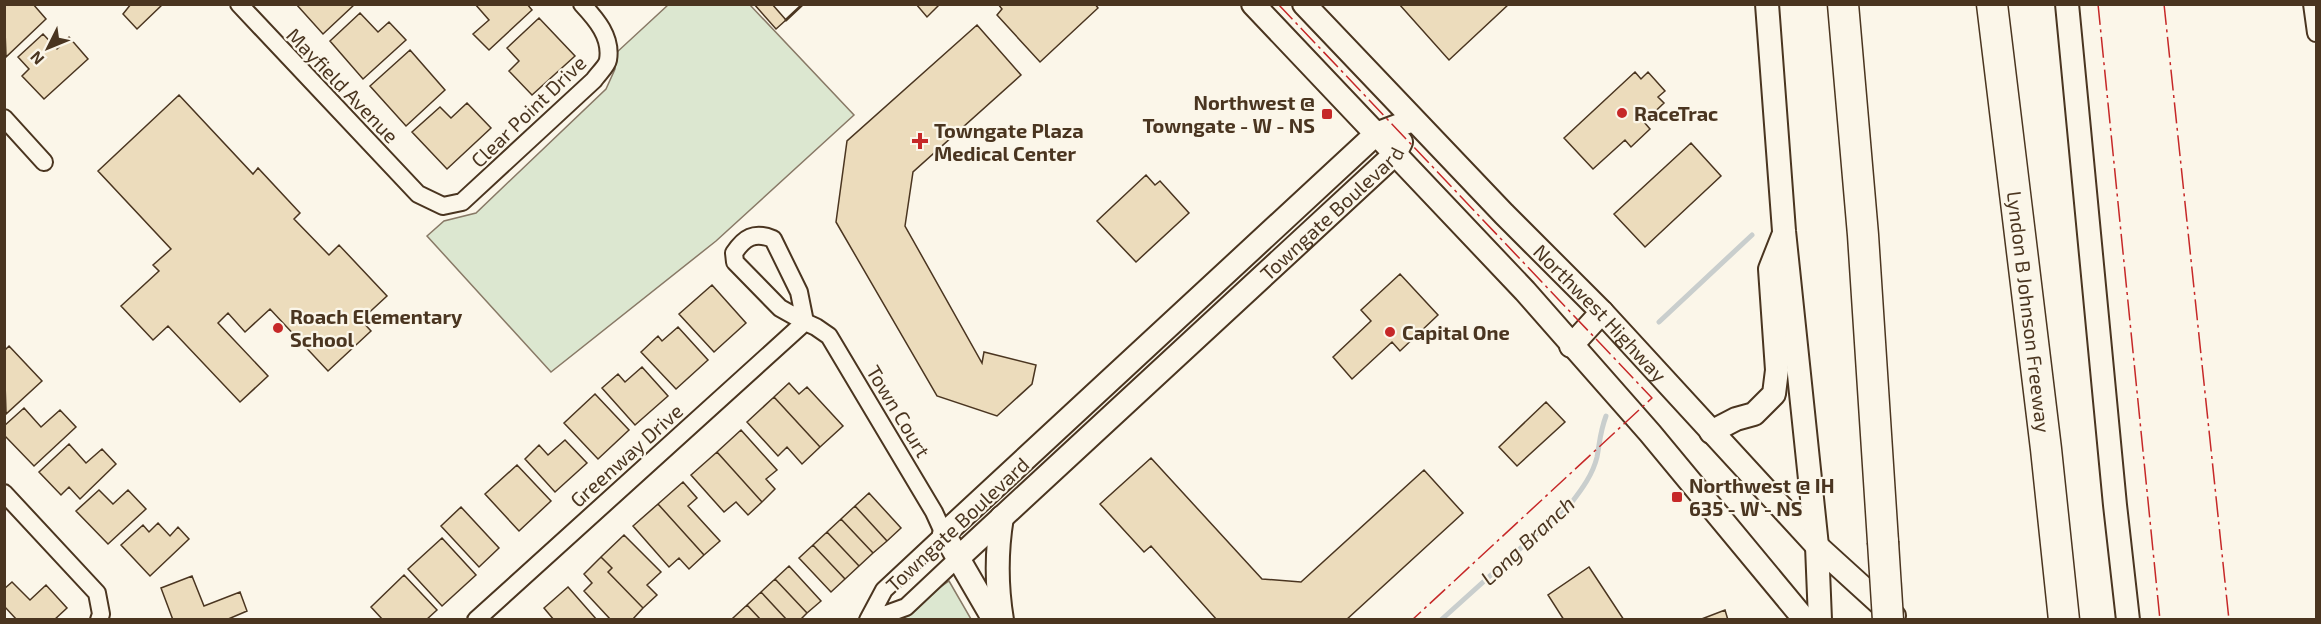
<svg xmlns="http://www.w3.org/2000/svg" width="2321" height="624" font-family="'Exo 2',sans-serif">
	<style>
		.green { fill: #dce7d0; stroke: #887966; stroke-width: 1.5 }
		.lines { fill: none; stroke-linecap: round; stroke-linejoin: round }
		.stream { stroke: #c9cecd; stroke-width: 5 }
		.building { fill: #ecdcbc; stroke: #4a3520; stroke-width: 1.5 }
		.street-casing { stroke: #4a3520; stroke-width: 20 }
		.secondary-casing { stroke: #4a3520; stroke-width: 26 }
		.highway-casing { stroke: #4a3520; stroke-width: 33 }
		.street { stroke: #fbf6e9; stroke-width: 16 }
		.secondary { stroke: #fbf6e9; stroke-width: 22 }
		.highway { stroke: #fbf6e9; stroke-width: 30 }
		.highway-bridge-casing { stroke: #4a3520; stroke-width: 33; stroke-linecap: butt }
		.highway-bridge { stroke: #fbf6e9; stroke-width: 30 }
		.wall { stroke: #4a3520; stroke-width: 3 }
		.power { stroke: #c62828; stroke-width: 1.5; stroke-dasharray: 21 4.5 3 4.5; stroke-linecap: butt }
		.poi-dot { fill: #c62828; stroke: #fbf6e9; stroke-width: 2 }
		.labels { text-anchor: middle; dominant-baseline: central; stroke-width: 4.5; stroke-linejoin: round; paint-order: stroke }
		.street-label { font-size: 20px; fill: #4a3520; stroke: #fbf6e9 }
		.poi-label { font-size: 20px; font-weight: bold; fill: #4a3520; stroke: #fbf6e9; text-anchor: start }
		.water-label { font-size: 21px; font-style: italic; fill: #4a3520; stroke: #fbf6e9 }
	</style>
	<rect width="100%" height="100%" fill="#fbf6e9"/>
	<path class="green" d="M668,5H750L854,115L716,241L551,372L427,236L444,221L476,213L606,89L615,69L616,53Z
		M949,581L971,619L894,620Z"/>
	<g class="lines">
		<path class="stream" d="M1659,322L1752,235
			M1441,620L1572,502C1582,489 1593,474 1597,457C1600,441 1600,432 1606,416"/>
	</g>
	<path class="building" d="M4,4H33L46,19L6,57Z
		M131,4H163L137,29L123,14Z
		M296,4H355L323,34Z
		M475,4H527L532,10L489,50L473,34L489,20Z
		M754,4H772L786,20L776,29Z
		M916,4H940L927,17Z
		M998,4H1095L1098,8L1040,62L997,15L1002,9Z
		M1399,4H1509L1449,60Z
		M360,13L378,32L389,22L406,40L363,79L330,41Z
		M539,18L575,56L532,95L509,71L519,61L507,48Z
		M977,25L1021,75L913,172L905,226L982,363L984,352L1036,365L1032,384L997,416L937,396L836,222L847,141Z
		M43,34L57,49L69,37L88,59L44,99L22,76L29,69L18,57Z
		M410,50L445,90L406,126L370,86Z
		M1635,72L1641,79L1648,72L1665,91L1658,97L1664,103L1644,122L1650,129L1631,147L1625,140L1593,169L1564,138Z
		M179,95L253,174L258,168L300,213L294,219L329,255L339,245L387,296L361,320L371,331L328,371L270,309L245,332L228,313L218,323L268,376L240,402L168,326L153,340L121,306L159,271L153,265L171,249L98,171Z
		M467,103L491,128L447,169L412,132L440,107L451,118Z
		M1691,143L1721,176L1645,247L1614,214Z
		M1146,175L1155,185L1160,181L1189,213L1136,262L1097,221Z
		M1400,274L1438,315L1400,351L1392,342L1352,379L1333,357L1371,321L1361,310Z
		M712,285L746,323L714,352L679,314Z
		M678,327L708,360L676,389L641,352L658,336L662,341Z
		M9,346L42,381L6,414L4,351Z
		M642,367L668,396L635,425L602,388L618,374L625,382Z
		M789,383L799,394L807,387L843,426L820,447L774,397Z
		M595,394L629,430L598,459L564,423Z
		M774,397L820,447L802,464L787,447L778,456L747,422Z
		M1546,402L1565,422L1517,466L1499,447Z
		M24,408L41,427L60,410L76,427L34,466L4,435V426Z
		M741,430L777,470L766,479L775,489L762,502L717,452Z
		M565,440L587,463L555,492L525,459L539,445L548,455Z
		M69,444L86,463L102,449L116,464L80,499L69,487L61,495L39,472Z
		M717,452L762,502L748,515L736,502L724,512L691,475Z
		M1151,458L1262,579L1301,582L1424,470L1463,513L1346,620H1217L1151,546L1144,552L1100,504Z
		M517,465L551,501L519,531L485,494Z
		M683,482L697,498L688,506L720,541L704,555L658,504Z
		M99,490L113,504L128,490L146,509L108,544L76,511Z
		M869,493L901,528L887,541L855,506Z
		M658,504L704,555L689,569L679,558L669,567L633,526Z
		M855,506L887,541L873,553L841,519Z
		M461,507L499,548L479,567L441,526Z
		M841,519L873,553L859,566L827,532Z
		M158,523L170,536L178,527L189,539L150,576L121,545L143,525L149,532Z
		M827,532L859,566L845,579L813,545Z
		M624,535L661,572L647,585L657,595L643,608L608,572L612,568L601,557Z
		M442,538L476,575L442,606L408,569Z
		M813,545L845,579L831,592L799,558Z
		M601,557L612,568L608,572L643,608L632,620H611L584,591L592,583L584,574Z
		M789,566L821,601L807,613L775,579Z
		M1589,567L1624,620H1564L1548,595Z
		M404,575L437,610L426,620H383L371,607Z
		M192,576L204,606L240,592L247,611L226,620H173L161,588Z
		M775,579L807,613L800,620H787L761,592Z
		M12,582L30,600L46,585L67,608L54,620H17L4,606V589Z
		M568,587L597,620H554L544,608Z
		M761,592L787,620H761L747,605Z
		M747,605L761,620H735L733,618Z
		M1725,610L1728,620H1699Z"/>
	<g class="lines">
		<g class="street-casing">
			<path id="street" d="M239,4L418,194L443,206L462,202L594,80C598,74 607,66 608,60C612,37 596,19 582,4
				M2312,4L2316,33
				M4,118L44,162
				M4,493L97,593L101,614L99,620
				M476,620L805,322L780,308L735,262L734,253C744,238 754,231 773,239L799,292L805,322L816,327L829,336L934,512L944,534L884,590L868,620
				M870,620L906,607L957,559"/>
		</g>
		<g class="secondary-casing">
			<g id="secondary">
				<path d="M1253,4L1525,291L1650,433L1805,620"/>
				<path id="s1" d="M1304,4L1504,214L1602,312L1817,546L1894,616"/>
				<path d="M1767,4L1784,231L1817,546L1820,620"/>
				<path d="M2067,4L2115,505L2128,620"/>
				<path d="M1571,346L1602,312"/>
				<path d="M1711,432L1736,419L1754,414L1774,394L1777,370L1770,269L1783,236"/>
				<path id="s2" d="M957,559L1395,154L1401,142"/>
				<path d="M994,620L944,534L1376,134L1413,120"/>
				<path d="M1002,620C996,584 996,553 1002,517"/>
			</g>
		</g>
		<g class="highway-casing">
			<g id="highway">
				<path d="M1843,4L1863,235L1883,542"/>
				<path id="s3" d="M1992,4L2046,449L2064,620"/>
			</g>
		</g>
		<use href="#street" class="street"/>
		<use href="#secondary" class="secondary"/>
		<use href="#highway" class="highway"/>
		<g class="highway-bridge-casing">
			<path id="highway-bridge" d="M1883,542L1888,620"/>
		</g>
		<use href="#highway-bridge" class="highway-bridge"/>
		<path class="wall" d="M786,20L803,4"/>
		<path class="power" d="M1278,4L1652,398L1412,620
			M2098,4L2160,620
			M2164,4L2229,620"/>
	</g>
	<g class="poi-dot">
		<circle cx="1622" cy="113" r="6"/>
		<rect x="1321" y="108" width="12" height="12" rx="3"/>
		<path d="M917 132h6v6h6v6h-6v6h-6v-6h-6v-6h6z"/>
		<circle cx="278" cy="328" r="6"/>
		<circle cx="1390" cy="332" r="6"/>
		<rect x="1671" y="491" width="12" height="12" rx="3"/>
	</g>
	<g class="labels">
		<g class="street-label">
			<text transform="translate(343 85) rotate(46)">Mayfield Avenue</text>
			<text transform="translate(528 111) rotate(-44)">Clear Point Drive</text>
			<text stroke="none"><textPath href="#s2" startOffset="510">Towngate Boulevard</textPath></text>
			<text stroke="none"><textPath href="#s3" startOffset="310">Lyndon B Johnson Freeway</textPath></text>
			<text stroke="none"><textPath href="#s1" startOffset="428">Northwest Highway</textPath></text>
			<text transform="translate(899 411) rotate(59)">Town Court</text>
			<text transform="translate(626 455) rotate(-42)">Greenway Drive</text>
			<text transform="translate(957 524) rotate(-43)">Towngate Boulevard</text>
		</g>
		<g class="poi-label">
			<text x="1315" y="102" text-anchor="end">Northwest @<tspan x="1315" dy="23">Towngate - W - NS</tspan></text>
			<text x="1634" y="113">RaceTrac</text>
			<text x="934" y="130">Towngate Plaza<tspan x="934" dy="23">Medical Center</tspan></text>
			<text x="290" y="316">Roach Elementary<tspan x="290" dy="23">School</tspan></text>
			<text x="1402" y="332">Capital One</text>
			<text x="1689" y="485">Northwest @ IH<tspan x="1689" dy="23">635 - W - NS</tspan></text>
		</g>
		<g class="water-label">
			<text transform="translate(1527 540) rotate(-43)">Long Branch</text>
		</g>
	</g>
	<rect width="2321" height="624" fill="none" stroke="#4a3520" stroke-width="12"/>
	<g transform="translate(48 48) rotate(227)" stroke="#fbf6e9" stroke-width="4.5" paint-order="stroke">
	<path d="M0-4.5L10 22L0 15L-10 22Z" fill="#4a3520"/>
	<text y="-9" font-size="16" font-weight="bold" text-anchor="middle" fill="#4a3520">N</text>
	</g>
</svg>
